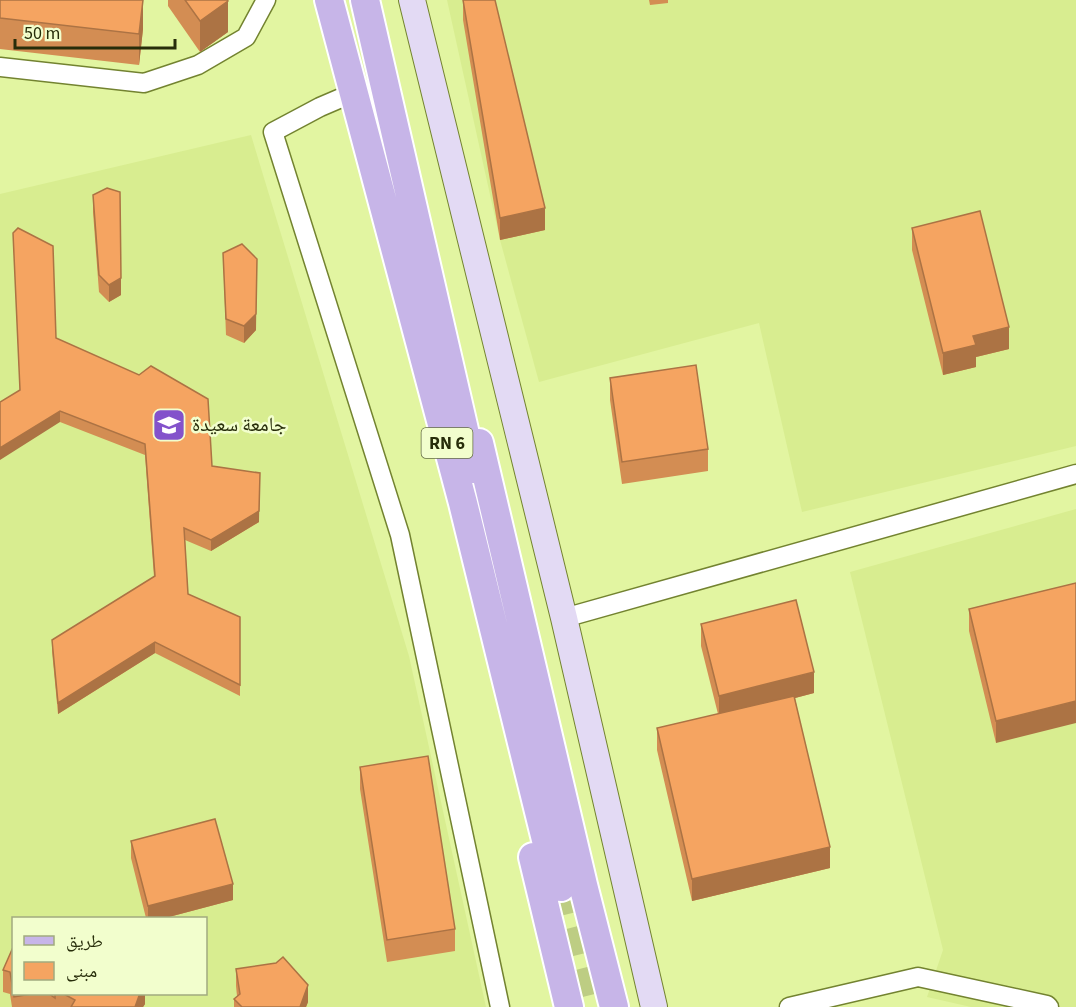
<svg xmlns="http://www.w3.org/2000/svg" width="1076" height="1007" font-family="'Source Sans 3','Noto Naskh Arabic',sans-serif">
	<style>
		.built { fill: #d8ed90; fill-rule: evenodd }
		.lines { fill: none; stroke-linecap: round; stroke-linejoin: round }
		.primary-tunnel { stroke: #bdcd83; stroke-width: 28; stroke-dasharray: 28 14; stroke-linecap: butt }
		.street-casing { stroke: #738330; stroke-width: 21 }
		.secondary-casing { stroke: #738330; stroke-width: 28 }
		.primary-casing { stroke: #fff; stroke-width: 32 }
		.street { stroke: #fff; stroke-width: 18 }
		.secondary { stroke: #e3daf4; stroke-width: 26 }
		.primary { stroke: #c7b5e8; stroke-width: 28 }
		.wall { fill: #d38d53 }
		.shaded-wall { fill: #ac7344 }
		.building { fill: #f5a461; stroke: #ac7344; stroke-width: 1.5 }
		.labels { text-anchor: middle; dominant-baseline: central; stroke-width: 5; stroke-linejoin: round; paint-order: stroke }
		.shield { fill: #f2fecd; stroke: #646c44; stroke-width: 1.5 }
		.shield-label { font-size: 18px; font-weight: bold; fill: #272d0a }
		.poi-label { font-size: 20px; fill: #272d0a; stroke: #f2fecd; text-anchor: start }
	</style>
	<rect width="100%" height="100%" fill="#e2f5a1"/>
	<path class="built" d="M447,0H1076V446L802,512L759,323L539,382L500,240Z
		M251,135L409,656L486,1007H0V194ZM14,918H206V994H14Z
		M1076,509V1007H971L927,997L943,950L850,572Z"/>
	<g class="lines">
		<path class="primary-tunnel" d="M561,887L591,1007"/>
		<g class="street-casing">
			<path id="street" d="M0,67L144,83L198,65L246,37L266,0
				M355,92L320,107L273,132L400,535L500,1007
				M564,618L1076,474
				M789,1007L918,977L1047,1005L1049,1007"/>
		</g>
		<g class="secondary-casing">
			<path id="secondary" d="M412,0L564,618L654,1007"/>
		</g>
		<g class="primary-casing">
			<path id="primary" d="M329,0L463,503L550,856L561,887
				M365,0L473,469
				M479,443L583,885L614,1007
				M533,857L569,1007"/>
		</g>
		<use href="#street" class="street"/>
		<use href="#secondary" class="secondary"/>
		<use href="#primary" class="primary"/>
	</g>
	<path class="wall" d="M0,0L143,29L139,65L0,49Z
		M168,0H227L228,32L200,52L168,6Z
		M463,0L545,230L500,240L463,20Z
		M649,0H668V3L650,5Z
		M93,195L121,295L109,302L99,292L93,212Z
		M912,228L1009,349L976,357V367L943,375L912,250Z
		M13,233L56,338L212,466L259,522L211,551L185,540L188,594L240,617V696L155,653L58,714L52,651V640L154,577L145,455L60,422L20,390Z
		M223,253L256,330L244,343L226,335Z
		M610,378L708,449V471L622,484L610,400Z
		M1076,583L996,743L969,631V609Z
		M701,624L814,693L795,698L830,868L692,901L657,750V728L718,714L701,646Z
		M360,767L455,929V951L387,962L360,789Z
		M131,841L233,900L165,918H146L131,858Z
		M14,945V993H145V1004L143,1007H12L10,994L3,992V970Z
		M236,969L308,1002L306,1007H234V999L237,996L236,986Z"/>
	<path class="shaded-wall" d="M143,0V29L139,65V34Z
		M228,1V32L200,52V21Z
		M545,208V230L500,240V218Z
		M257,259L256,330L244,343V326Z
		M121,278V295L109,302V285Z
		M1009,327V349L976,357V367L943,375V353L973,336Z
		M60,411V422L0,460V448Z
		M260,473L259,522L211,551V540Z
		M155,642V653L58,714V703Z
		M814,672V693L719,718V696Z
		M1076,701V723L996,743V721Z
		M830,847V868L692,901V879Z
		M233,884V900L165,918H148V906Z
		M308,985V1002L306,1007H300Z
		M140,993H145V1004L143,1007H135Z"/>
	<path class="building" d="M0,0H143L139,34L0,18Z
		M185,0H227L228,1L200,21Z
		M463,0H495L545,208L500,218Z
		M107,188L120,192L121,278L109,285L99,275L93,195Z
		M980,211L1009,327L973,336L976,345L943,353L912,228Z
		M18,228L53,246L56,338L139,375L151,366L208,399L212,466L260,473L259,511L211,540L184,528L188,594L240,617V685L155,642L58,703L52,640L155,576L145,444L60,411L0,448V402L20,390L13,233Z
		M242,244L257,259L256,314L244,326L226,319L223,253Z
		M696,365L708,449L622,462L610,378Z
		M1076,583V701L996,721L969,609Z
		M796,600L814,672L719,696L701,624Z
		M794,696L830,847L692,879L657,728Z
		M428,756L455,929L387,940L360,767Z
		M215,819L233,884L148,906L131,841Z
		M14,945V993H37L14,997L10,972L3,970Z
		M283,957L308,985L300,1007H242L234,999L240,994L236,969L276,963Z
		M48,993H55V998Z
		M62,993H140L135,1007H71L75,1000Z"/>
	<defs>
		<g id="university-square" transform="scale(1.725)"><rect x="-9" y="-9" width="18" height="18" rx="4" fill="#8352cb" stroke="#f2fecd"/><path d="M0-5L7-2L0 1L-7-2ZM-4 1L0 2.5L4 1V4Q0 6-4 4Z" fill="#fff"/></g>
	</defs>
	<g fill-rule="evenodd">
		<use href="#university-square" x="169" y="425"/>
	</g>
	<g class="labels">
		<rect class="shield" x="421.5" y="428" width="51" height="30" rx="4.5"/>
		<g class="shield-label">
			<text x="447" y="443">RN 6</text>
		</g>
		<g class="poi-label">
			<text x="192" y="425">جامعة سعيدة</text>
		</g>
	</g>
	<rect x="12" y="917" width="195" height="78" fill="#f2fecd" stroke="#a1aa7f" stroke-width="1.5"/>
	<rect x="24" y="936" width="30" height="9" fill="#c7b5e8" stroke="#a1aa7f" stroke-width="1.5"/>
	<text x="66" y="947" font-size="18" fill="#272d0a">طريق</text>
	<rect x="24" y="962" width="30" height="18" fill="#f5a461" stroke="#a1aa7f" stroke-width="1.5"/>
	<text x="66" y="977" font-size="18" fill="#272d0a">مبنى</text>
	<path d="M15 39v9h160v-9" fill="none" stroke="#272d0a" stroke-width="3"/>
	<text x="24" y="39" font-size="18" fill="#272d0a" stroke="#f2fecd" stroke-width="4.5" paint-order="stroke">50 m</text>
</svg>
